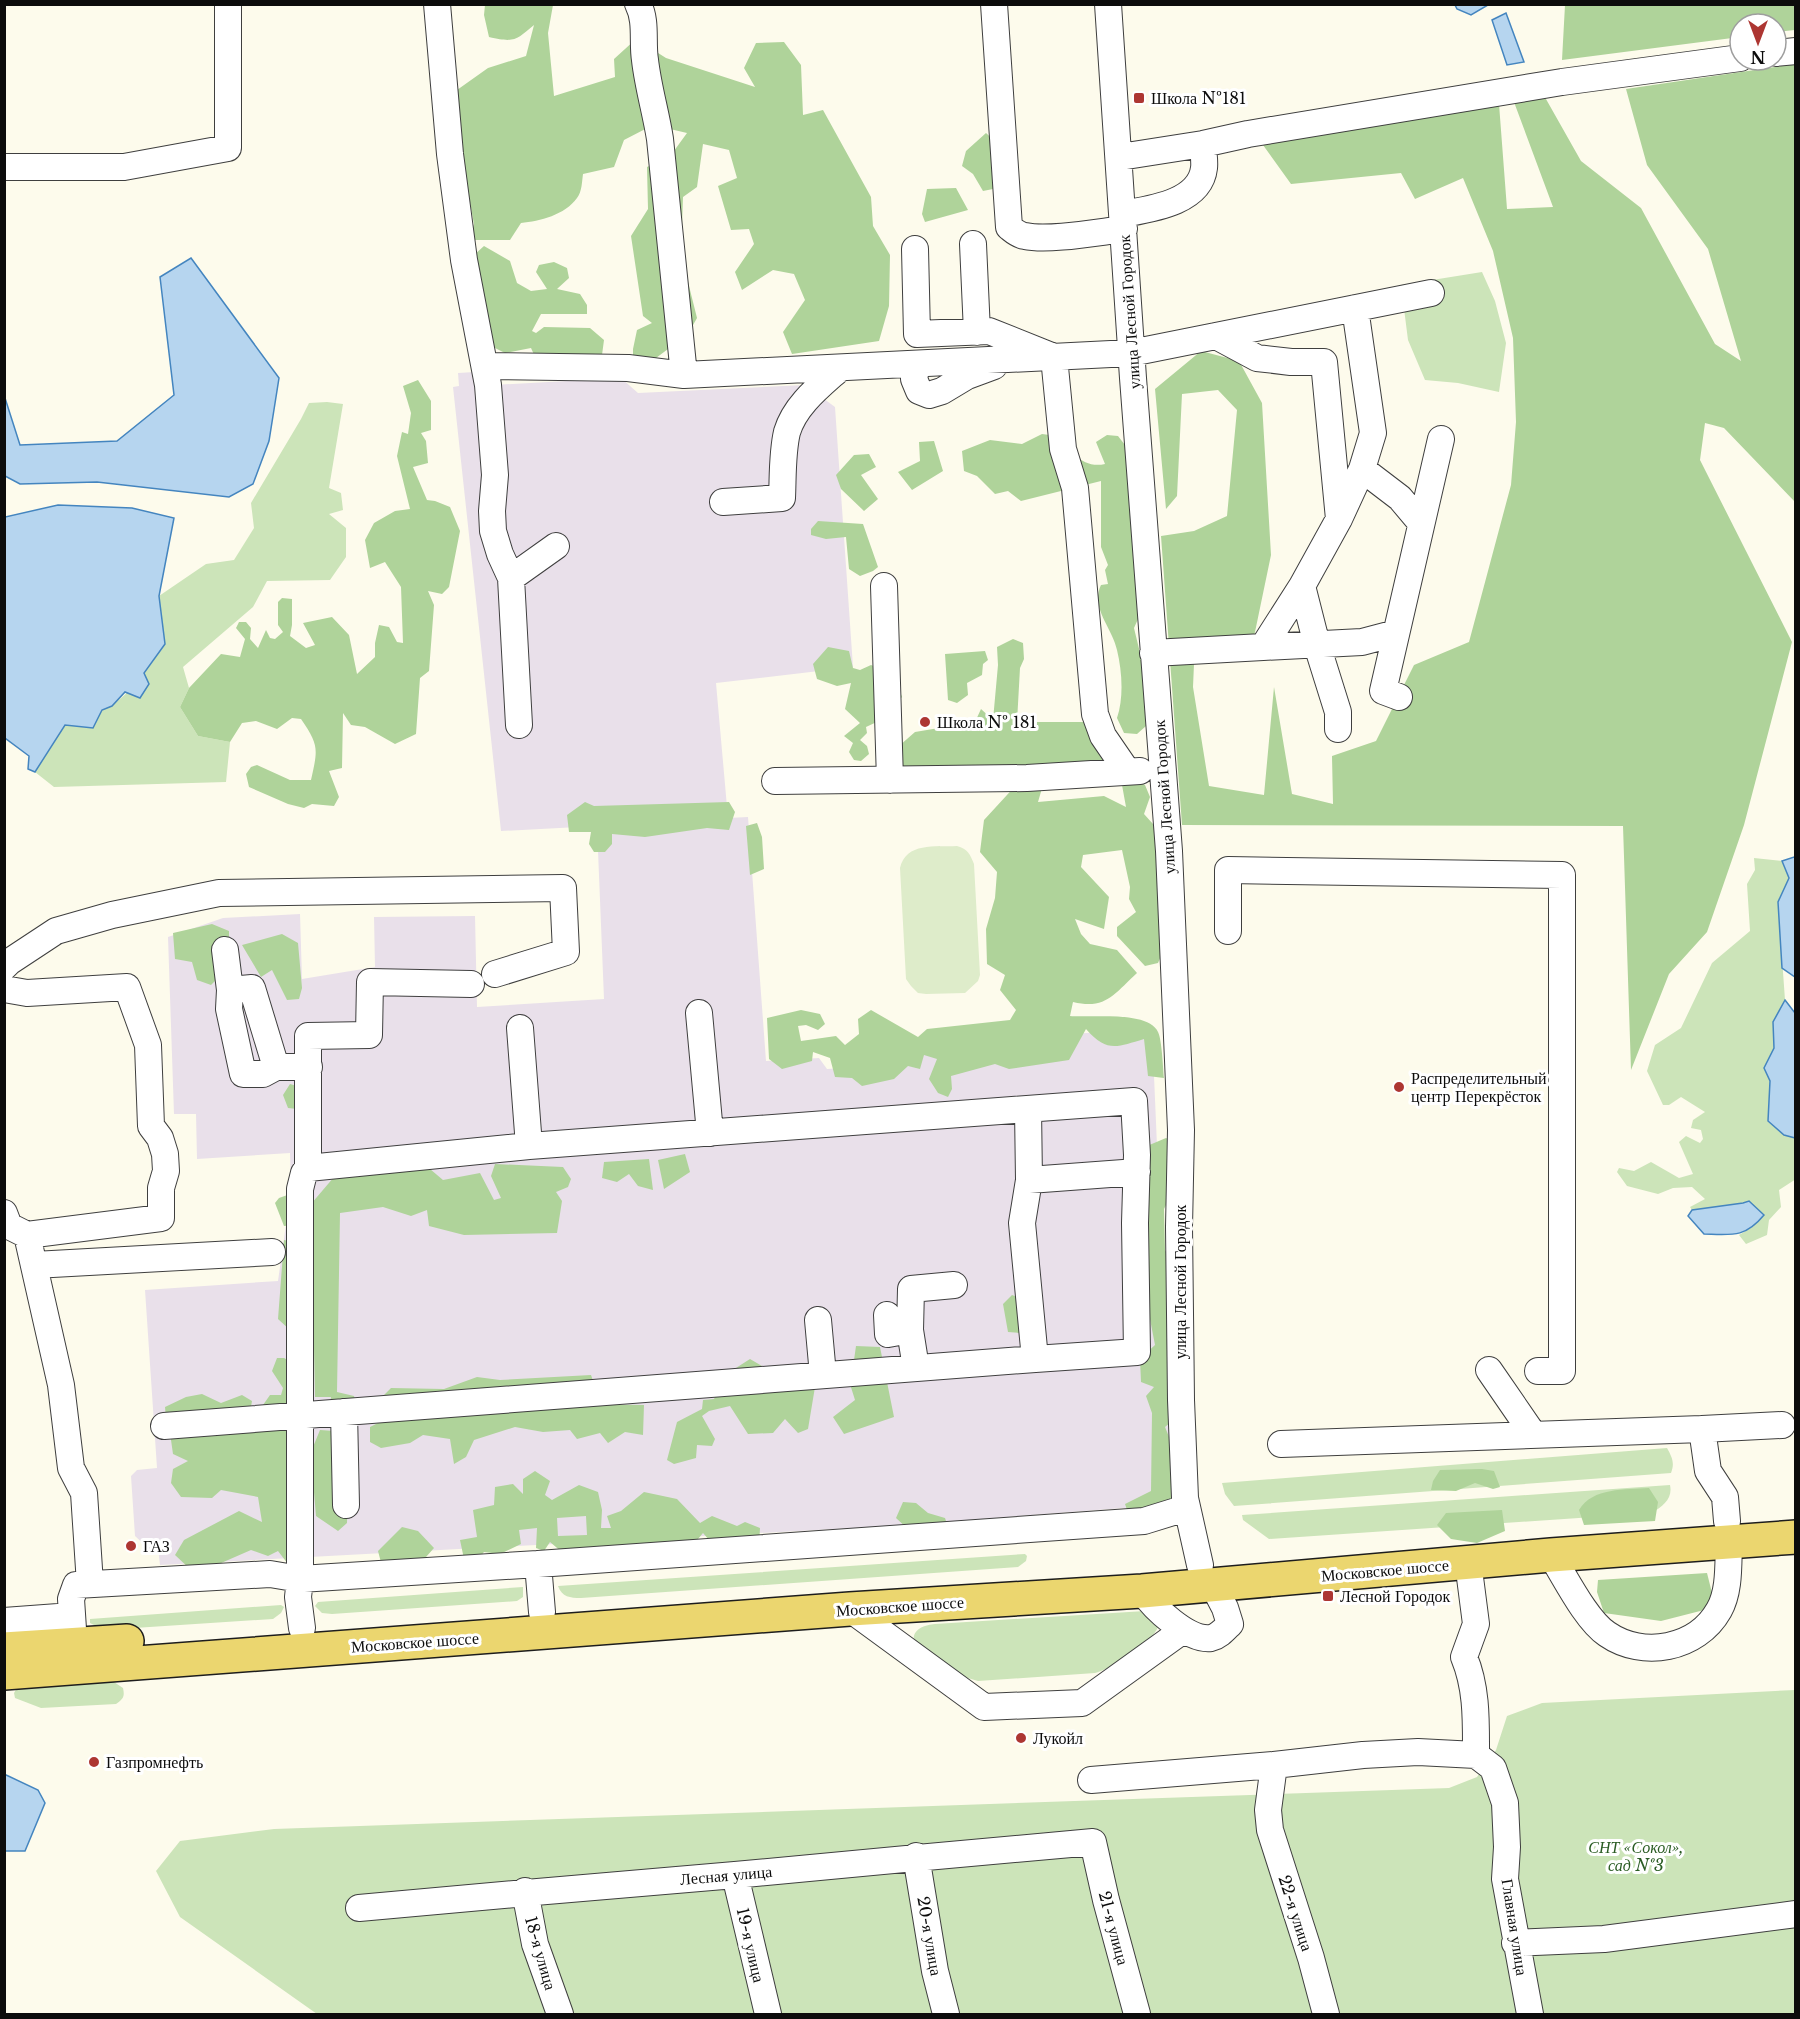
<svg xmlns="http://www.w3.org/2000/svg" width="1800" height="2019" font-family="'Libre Baskerville',serif">
	<style>
		.industrial { fill: #e9e0ea }
		.green { fill: #cce4b9 }
		.forest { fill: #afd39a; fill-rule: evenodd }
		.pitch { fill: #deecca }
		.water { fill: #b6d5ef; stroke: #4485bf; stroke-width: 1.5 }
		.lines { fill: none; stroke-linecap: round; stroke-linejoin: round }
		.minor-casing { stroke: #3f3f3f; stroke-width: 28 }
		.major-casing { stroke: #1d1d1d; stroke-width: 36 }
		.minor { stroke: #fff; stroke-width: 26 }
		.major { stroke: #ebd66f; stroke-width: 33 }
		.poi-dot { fill: #ad3632; stroke: #fff; stroke-width: 2 }
		.labels { text-anchor: middle; dominant-baseline: central; stroke-width: 6; stroke-linejoin: round; paint-order: stroke }
		.poi-label { font-size: 16px; fill: #0c0c0c; stroke: #fff; text-anchor: start }
		.street-label { font-size: 16px; fill: #0c0c0c; stroke: #fff }
		.park-label { font-size: 16px; font-style: italic; fill: #2a5c23; stroke: #fff }
	</style>
	<rect width="100%" height="100%" fill="#fdfbec"/>
	<path class="industrial" d="M474,372L476,386L621,378L638,393L805,385L835,407L853,667L716,683L728,818L748,817L766,1061L819,1058L827,1069L912,1064L911,1052L1054,1035L1152,1029L1172,1496L1163,1505L891,1526L160,1565L158,1548L149,1549L135,1536L131,1476L137,1470L157,1468L145,1290L278,1281L291,1189L290,1153L197,1159L196,1114H174L168,937L223,918L300,914L302,979L375,967L374,917L475,916L477,1007L604,999L597,826L501,831L453,387L459,386L458,373Z"/>
	<path class="green" d="M1482,272L1495,301L1506,343L1499,392L1458,383L1425,380L1408,340L1401,285Z
		M327,402L343,404L329,488L341,493L343,510L329,514L346,528V557L330,580L267,581L253,607L183,667L189,688L180,707L198,736L230,742L226,782L54,787L35,772L65,725L92,728L102,710C127,701 150,665 165,644L159,596L206,564L234,560L254,528L251,503L301,419L309,403Z
		M1754,858L1782,861L1789,878L1778,902L1785,1000L1773,1022L1774,1048L1764,1068L1770,1081L1768,1121L1784,1135L1795,1138L1796,1179L1779,1190L1781,1207L1769,1220L1767,1235L1746,1244L1739,1235L1754,1226L1743,1203L1692,1210L1690,1207L1705,1199L1692,1187L1673,1188L1658,1194L1627,1186L1617,1172L1619,1168L1634,1171L1651,1162L1679,1178L1693,1174L1679,1142L1686,1136L1700,1143L1703,1139L1701,1130L1691,1128L1693,1120L1705,1112L1681,1097L1669,1105H1663L1647,1071L1655,1045L1681,1028L1712,963L1750,931L1747,884L1755,870Z
		M1667,1448C1672,1457 1675,1463 1671,1473L1234,1506L1225,1494L1222,1483Z
		M1670,1485C1673,1499 1663,1506 1652,1513L1269,1539L1243,1520L1242,1515Z
		M1025,1554L1027,1556L1026,1561L1018,1567L581,1598C570,1598 562,1597 558,1586Z
		M523,1587V1597L517,1601L332,1614L322,1613L315,1606L318,1602Z
		M281,1605L284,1607L281,1613L273,1619L104,1630L90,1623V1619Z
		M1145,1611L1159,1624C1156,1641 1111,1669 1095,1673L978,1681L961,1676L914,1641C912,1629 925,1625 935,1624Z
		M114,1682L123,1688C125,1697 123,1699 116,1704L41,1708L15,1698L14,1693L17,1688Z
		M1795,1690V2014H317L180,1917L156,1871L180,1841L274,1829L1449,1788L1477,1777L1496,1750L1507,1716L1542,1703Z"/>
	<path class="forest" d="M485,5H553L548,33L554,96L615,77L614,59L636,39L666,58L755,87L744,68L756,43L784,42L801,65L803,115L823,110L871,197L873,226L890,255L889,306L879,341L792,354L783,332L805,300L794,274L773,270L742,290L735,272L754,244L749,229L731,230L718,186L737,178L729,150L703,144L697,187L683,197L681,254L697,318L688,334L648,364L633,360V349L637,330L652,323L643,316L631,236L648,209L647,167L671,155L687,133L653,125L624,140L614,167L583,174C582,181 582,192 577,198C565,215 540,221 521,223L510,240H470L474,224L458,137L457,90L488,68L526,56L534,25C516,40 515,43 489,37L484,15Z
		M1565,5H1795V30L1776,32V24H1740V37L1562,60Z
		M1795,64V502L1724,428L1705,423L1700,460L1792,642L1744,825L1707,932L1669,974L1631,1070L1623,826L1182,825L1161,536L1194,531L1227,516L1237,410L1218,390L1182,394L1177,496L1166,509L1155,389L1201,351L1239,361L1262,403L1271,555L1250,656L1194,664L1193,687L1209,786L1264,795L1274,687L1292,794L1333,804L1332,756L1376,741L1414,665L1469,642L1511,485L1516,422L1513,338L1493,251L1463,178L1415,199L1401,173L1291,184L1263,145L1499,104L1507,209L1553,207L1511,94L1542,92L1581,161L1641,208L1715,344L1741,361L1708,249L1647,165L1626,89Z
		M986,133L1000,146L1003,187L983,191L973,174L962,166L966,151Z
		M956,188L968,210L925,222L922,214L927,189Z
		M484,246L510,261L517,283L531,291L547,289L536,272L539,265L554,262L567,268L569,278L557,289L580,294L587,305V314H541L532,331L536,333L544,327L590,328L604,340L602,355L541,370L531,348L505,353L489,345L474,255Z
		M418,380L431,401V430L421,433L426,441L428,463L413,467L427,500L435,501L450,507L460,531L449,587L442,594L428,591L434,605L429,671L420,678L416,734L395,744L365,727L351,725L343,713L342,768L329,771L339,797L334,806L312,804L304,808L288,804L249,787L246,774L251,767L257,765L290,780H311C318,749 319,745 301,719L292,718L277,729L256,721L242,723L230,742L198,736L180,707L189,688L221,654L240,657L245,639L236,628L239,622H246L251,628L250,639L258,648L266,630L270,638L275,639L283,632L278,625V602L282,598L292,599V625L290,636L306,648L315,645L303,623L332,617L349,635L357,674L375,657V643L379,625L389,627L397,642L403,643L401,587L385,562L370,568L365,540L374,523L395,511L410,509L397,456L402,432L408,434L411,413L403,386Z
		M1042,434L1057,436C1070,451 1083,469 1105,464L1096,442L1107,435L1118,436L1125,445L1138,516L1135,553L1138,619L1134,628L1141,657L1146,726L1137,734L1124,733L1117,718C1124,697 1122,671 1117,650C1112,627 1090,608 1101,585L1108,584L1105,570L1108,565L1101,547V481L1021,501L1008,491L995,494L977,476L964,471L962,451L990,440L1022,444Z
		M934,441L943,471L912,490L898,472L920,461L919,442Z
		M869,454L876,467L861,475L878,499L864,511L841,489L836,475L854,455Z
		M818,521L863,524L878,567L873,571L860,576L849,569L846,537L826,539L811,535V529Z
		M1013,639L1023,643L1024,659L1020,668L1017,722H1091L1112,758L1068,778L1049,764L1038,802L1104,796L1126,807L1122,785L1131,778L1145,785L1150,797L1144,814L1153,824L1166,874L1167,942L1158,963L1145,966L1117,936V927L1136,912L1129,899L1130,887L1122,850L1083,855L1081,867L1109,897L1104,929L1075,919L1081,934L1090,944L1117,950L1137,973C1114,994 1106,1010 1073,1002L1070,1016C1089,1018 1149,1010 1158,1032C1162,1040 1163,1068 1164,1078L1148,1076L1144,1039C1117,1047 1107,1053 1086,1029L1069,1060L1009,1069L995,1064L951,1076L952,1089L948,1097L938,1093L929,1079L937,1059L924,1055L920,1069L908,1066L894,1079L862,1086L852,1078L835,1077L830,1058L813,1052L812,1061L782,1069L769,1059L767,1018L801,1010L820,1014L825,1024L818,1030L806,1025L798,1026L801,1041L836,1036L845,1045L859,1034L858,1019L871,1010L918,1037L927,1029L1010,1020L1016,1010L1000,990L1005,975L987,964L986,929L995,898L997,872L980,852L984,820L1018,783L898,768L899,746L915,732L975,722L981,709L993,720L998,665L997,647Z
		M828,647L849,651L853,668L860,670L871,665L894,674L902,697L881,720L866,727L867,733L860,740L867,746L869,754L861,761L854,760L849,752L853,743L844,736L860,723L845,709L851,683L837,686L817,679L813,664Z
		M985,651L988,660L983,664L982,675L967,683L968,695L957,703L948,700L945,654Z
		M585,802L594,806L729,802L735,812L729,830L707,828L645,837L612,834V844L605,852H594L589,844L591,832H569L567,815Z
		M757,823L762,837L764,869L750,875L746,826Z
		M212,924L229,931V967L211,985L197,980L192,962L175,959L173,933Z
		M282,934L298,943L302,988L299,999L287,1000L272,970L261,977L242,945Z
		M290,1084L297,1086V1109L288,1108L283,1095Z
		M1166,1138L1172,1141L1184,1169L1164,1209L1165,1250L1178,1273L1183,1412L1165,1427L1174,1449L1173,1500L1133,1527L1125,1504L1151,1491L1152,1413L1146,1396L1154,1387L1141,1382L1140,1359L1155,1345L1143,1283L1147,1146Z
		M685,1154L690,1172L664,1189L658,1160Z
		M649,1159L653,1190L638,1186L629,1174L617,1182L602,1178L604,1162Z
		M495,1164L563,1167L571,1179L568,1187L556,1192L562,1201L557,1233L464,1235L429,1226L427,1210L411,1216L383,1207L340,1213L337,1392L354,1396L357,1406L349,1419L358,1432L349,1442L347,1523L338,1531L316,1516L312,1469L288,1564L278,1551L268,1556L251,1550L212,1567L191,1570L175,1555L184,1540L239,1511L262,1522L258,1497L221,1490L212,1498L181,1497L171,1483L173,1469L188,1461L173,1454L170,1433L282,1426L313,1447L320,1430L334,1431L329,1415L331,1397H315L311,1204L334,1177L430,1169L443,1180L480,1173L494,1200L501,1198L491,1176Z
		M293,1193L296,1225L284,1226L275,1203L279,1198Z
		M284,1240L293,1242L291,1331L278,1319Z
		M1012,1295L1023,1299L1020,1333L1008,1332L1003,1304Z
		M856,1346L880,1347L894,1417L844,1434L833,1417L855,1400L844,1365L854,1360Z
		M277,1358H284L295,1364L308,1400L265,1410L263,1405L270,1395H281L283,1388L272,1371Z
		M750,1359L762,1366L770,1388L815,1387L808,1429L798,1433L785,1419L773,1433L748,1434L730,1406L709,1411L702,1416L715,1439L712,1446L697,1445L696,1458L674,1464L667,1460L677,1422L702,1409L703,1400L714,1399L725,1375Z
		M591,1375L599,1398L584,1404L644,1405L643,1435L625,1432L608,1443L600,1433L577,1439L570,1430L543,1432L515,1427L474,1440L466,1457L454,1464L450,1439L423,1435L410,1443L381,1448L370,1442V1427L384,1420L382,1397L391,1388L444,1389L477,1377L500,1380Z
		M202,1394L221,1403L242,1395L252,1401L250,1412L166,1419L165,1407L186,1397Z
		M1482,1469L1494,1471L1500,1487L1493,1489L1475,1483L1456,1491L1431,1490L1433,1481L1440,1470Z
		M535,1471L550,1481L545,1495L552,1500L579,1485L598,1492L602,1510L601,1528H611L607,1516L621,1511L644,1492L677,1499L700,1523L712,1516L737,1526L745,1522L760,1528L759,1545L716,1548L703,1533L693,1545L563,1553L550,1542L544,1551L536,1548L537,1528L519,1530L521,1544L500,1554L484,1552L475,1562L464,1559L460,1540L477,1537L473,1510L494,1505L495,1487L513,1484L523,1494V1479ZM586,1516L587,1535L558,1536L557,1518Z
		M1649,1488L1658,1502L1655,1521L1584,1525L1579,1510C1593,1487 1625,1490 1649,1488Z
		M903,1502L916,1503L928,1513L945,1518L948,1527L909,1530L896,1518Z
		M1502,1510L1505,1531L1477,1543L1451,1539L1437,1525L1446,1513Z
		M402,1527L418,1531L434,1548L418,1566L383,1570L378,1551Z
		M1707,1573L1713,1597L1708,1609L1661,1621L1604,1613L1597,1592L1598,1580Z"/>
	<path class="pitch" d="M957,846C968,849 970,854 974,864L980,975L978,981L965,993L926,994L918,993L911,986L906,979L900,868C906,842 935,847 957,846Z"/>
	<path class="water" d="M1455,5H1488L1471,15L1457,9Z
		M1506,13L1524,62L1507,65L1492,20Z
		M191,258L279,378L269,441L253,484L229,497L97,482L20,484L5,476V398L20,445L117,441L174,395L160,277Z
		M58,505L132,508L174,518L159,596L165,644L144,673L149,684L140,698L125,692L112,706L102,710L93,728L65,725L35,772L28,769L29,756L5,738V517Z
		M1794,857L1796,859L1795,977L1782,968L1778,902L1789,878L1782,861Z
		M1785,1000L1795,1013V1138L1784,1135L1768,1121L1770,1081L1764,1068L1774,1048L1773,1022Z
		M1749,1201L1764,1215C1745,1238 1732,1235 1704,1234L1688,1216L1692,1210L1743,1203Z
		M4,1774L38,1790L45,1803L25,1851H5Z"/>
	<g class="lines">
		<g class="minor-casing">
			<path id="minor" d="M437,4L450,154L464,260L488,385L495,475L492,511L493,531L500,554L511,578L519,725
				M638,4C647,21 642,42 645,60C648,87 656,113 660,139L684,375
				M994,4L1009,227C1014,231 1018,235 1025,236C1049,241 1098,232 1124,229
				M1108,4L1133,378L1169,851L1181,1130L1179,1227L1181,1400L1185,1498L1200,1565
				M1776,53L1796,51
				M1120,157L1203,144L1248,134L1562,82L1740,58
				M4,167H124L228,148V4
				M1123,214C1150,209 1200,203 1204,168C1205,161 1203,152 1203,144
				M973,244L977,332
				M915,249L917,334L989,331L1054,357L1063,449L1075,488L1095,714L1103,736L1127,771
				M1216,336L1257,358L1291,362H1324L1339,519
				M917,364L914,379L919,391L929,395L942,391L967,376L994,366
				M485,366L628,368L684,375L1131,353L1431,293
				M1362,469L1400,498L1421,523
				M723,502L782,498C783,477 782,453 787,432C795,405 820,386 840,368
				M511,578L556,546
				M884,586L890,780
				M1302,586L1317,645L1338,712V729
				M1263,647L1362,642L1396,633
				M1153,653L1263,647L1302,586L1339,519L1362,469L1373,433L1355,308
				M1399,697L1383,691L1441,439
				M775,781L1027,778L1140,771
				M1228,931V870L1562,875V1371H1538
				M225,950L230,990
				M4,967L9,962L56,931L112,915L219,893L563,888L566,952L495,974
				M4,989L27,993L127,987L148,1045L151,1126L160,1138L165,1154L166,1171L161,1188V1218L27,1235
				M699,1013L710,1133
				M520,1028L529,1146
				M276,1067L252,988L230,990L229,1009L243,1074H263L276,1067H309
				M1028,1109L1029,1180L1022,1223L1035,1359
				M308,1168V1036L369,1035L370,982L471,984
				M1029,1180L1137,1172
				M4,1213L9,1226L27,1235L61,1385L71,1468L84,1493L90,1584
				M34,1265L272,1252
				M887,1315L888,1334L910,1330
				M818,1320L823,1375
				M916,1368L910,1330L911,1289L954,1285
				M1489,1370L1533,1434
				M344,1412L346,1505
				M164,1426L1035,1359L1137,1352L1135,1223L1137,1155L1134,1101L529,1146L308,1168L304,1173L300,1189V1579L298,1597L302,1628
				M1702,1429L1782,1425
				M1281,1444L1702,1429L1708,1471L1725,1497L1727,1521
				M1551,1555C1565,1577 1586,1620 1607,1634C1643,1659 1697,1649 1719,1610C1730,1591 1728,1563 1729,1542
				M1468,1562L1476,1624L1464,1657C1477,1688 1476,1721 1476,1755L1493,1768L1505,1803L1507,1847L1505,1879L1530,2014
				M538,1564L542,1612
				M1142,1591C1154,1608 1188,1641 1211,1638C1219,1636 1224,1630 1230,1624L1225,1608L1213,1585
				M850,1609L984,1707L1082,1703L1182,1631
				M4,1621L72,1616
				M74,1644L71,1599L76,1585L270,1574L300,1579L538,1564L1144,1521L1186,1508
				M1091,1780L1274,1765
				M916,1856L935,1971L946,2014
				M735,1875L768,2014
				M525,1891L535,1944L560,2014
				M359,1908C484,1896 610,1886 735,1875C854,1864 974,1852 1093,1842L1106,1900L1137,2014
				M1515,1943L1604,1939L1796,1914
				M1326,2014L1311,1958L1270,1830L1268,1810L1274,1765L1363,1755L1418,1752L1476,1755"/>
		</g>
		<g class="major-casing">
			<path id="major" d="M4,1649L127,1641
				M4,1673L850,1609L1142,1591L1551,1555L1796,1537"/>
		</g>
		<use href="#minor" class="minor"/>
		<use href="#major" class="major"/>
	</g>
	<g class="poi-dot">
		<rect x="1133" y="92" width="12" height="12" rx="3"/>
		<circle cx="925" cy="722" r="6"/>
		<circle cx="1399" cy="1087" r="6"/>
		<circle cx="131" cy="1546" r="6"/>
		<rect x="1322" y="1590" width="12" height="12" rx="3"/>
		<circle cx="1021" cy="1738" r="6"/>
		<circle cx="94" cy="1762" r="6"/>
	</g>
	<g class="labels">
		<g class="poi-label">
			<text x="1151" y="98">Школа №181</text>
			<text x="937" y="722">Школа № 181</text>
			<text x="1411" y="1078">Распределительный<tspan x="1411" dy="18">центр Перекрёсток</tspan></text>
			<text x="143" y="1546">ГАЗ</text>
			<text x="1340" y="1596">Лесной Городок</text>
			<text x="1033" y="1738">Лукойл</text>
			<text x="106" y="1762">Газпромнефть</text>
		</g>
		<g class="street-label">
			<text transform="translate(1129 312) rotate(-94)">улица Лесной Городок</text>
			<text transform="translate(1164 797) rotate(-94)">улица Лесной Городок</text>
			<text transform="translate(1180 1282) rotate(-90)">улица Лесной Городок</text>
			<text transform="translate(1385 1570) rotate(-5)">Московское шоссе</text>
			<text transform="translate(900 1606) rotate(-4)">Московское шоссе</text>
			<text transform="translate(415 1642) rotate(-4)">Московское шоссе</text>
			<text transform="translate(726 1875) rotate(-5)">Лесная улица</text>
			<text transform="translate(1296 1913) rotate(72)">22-я улица</text>
			<text transform="translate(1515 1927) rotate(81)">Главная улица</text>
			<text transform="translate(1114 1928) rotate(75)">21-я улица</text>
			<text transform="translate(930 1936) rotate(80)">20-я улица</text>
			<text transform="translate(751 1945) rotate(77)">19-я улица</text>
			<text transform="translate(541 1953) rotate(74)">18-я улица</text>
		</g>
		<g class="park-label">
			<text x="1636" y="1847">СНТ «Сокол»,<tspan x="1636" dy="18">сад №3</tspan></text>
		</g>
	</g>
	<rect width="1800" height="2019" fill="none" stroke="#0c0c0c" stroke-width="12"/>
	<g transform="translate(1758 42) rotate(180)"><circle r="28" fill="#ffffff" stroke="#9e9e9e" stroke-width="1.5"/>
	<path d="M0-4.5L10 22L0 15L-10 22Z" fill="#ad3632"/>
	<text y="-9" font-size="16" font-weight="bold" text-anchor="middle" fill="#0c0c0c">N</text>
	</g>
</svg>
